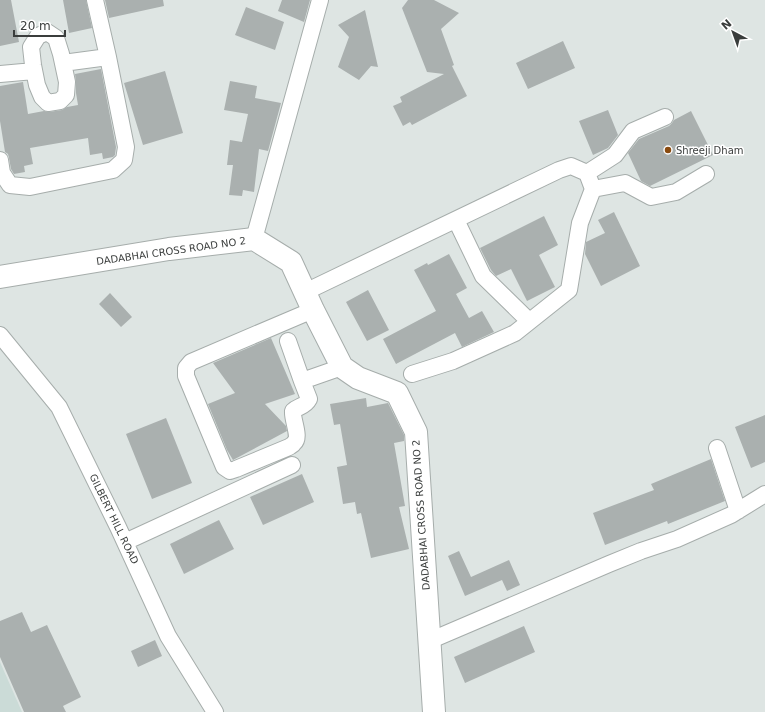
<svg xmlns="http://www.w3.org/2000/svg" width="765" height="712" font-family="'DejaVu Sans',sans-serif">
	<style>
		.built { fill: #cbdbd7 }
		.building { fill: #aab0af }
		.lines { fill: none; stroke-linecap: round; stroke-linejoin: round }
		.street-casing { stroke: #a6adab; stroke-width: 18 }
		.secondary-casing { stroke: #a6adab; stroke-width: 24 }
		.street { stroke: #fff; stroke-width: 16 }
		.secondary { stroke: #fff; stroke-width: 22 }
		.poi-dot { fill: #8a4b10; stroke: #fff; stroke-width: 1.5 }
		.labels { text-anchor: middle; dominant-baseline: central; stroke-width: 3; stroke-linejoin: round; paint-order: stroke }
		.poi-label { font-size: 10px; fill: #3a3d3c; stroke: #fff; text-anchor: start }
		.street-label { font-size: 10px; fill: #3a3d3c; stroke: #fff }
	</style>
	<rect width="100%" height="100%" fill="#dee5e3"/>
	<path class="built" d="M0,662L22,712H0Z"/>
	<path class="building" d="M0,0H11L19,42L0,46Z
		M63,0H86L92,28L69,33Z
		M105,0H163L164,6L109,18Z
		M282,0H310L304,22L278,11Z
		M408,0H434L459,13L441,29L454,65L452,66L467,96L412,125L410,122L403,126L393,106L402,102L400,97L444,74L427,72L402,8Z
		M246,7L284,22L275,50L235,35Z
		M365,10L378,67L371,66L359,80L338,67L349,37L338,25Z
		M563,41L575,68L528,89L516,63Z
		M101,69L116,147L115,155L113,157L103,159L102,153L90,155L88,138L30,148L33,164L24,166L25,172L14,174L11,169L9,158L8,154L5,152L0,121V86L23,82L28,114L44,111L49,112L62,110L67,107L78,105L76,93V83L75,74Z
		M165,71L183,133L143,145L124,83Z
		M230,81L257,86L255,98L281,103L268,151L259,149L254,192L243,190L242,196L229,195L233,165H227L230,140L242,142L248,114L224,110Z
		M608,110L618,135L608,148L593,155L579,121Z
		M691,111L713,155L650,186L641,181L628,153L639,139L669,126L672,123L674,120Z
		M614,212L640,266L601,286L585,254L586,242L605,233L598,220Z
		M544,216L558,245L539,255L555,287L527,301L511,269L496,276L491,270L480,248Z
		M449,254L467,288L456,294L469,318L482,311L494,332L462,347L455,333L396,364L383,339L436,311L414,270L427,263L428,265Z
		M368,290L389,330L367,341L346,302Z
		M110,293L132,317L121,327L99,304Z
		M271,338L295,394L265,404L286,426L287,431L233,460L227,450L208,404L235,393L213,363Z
		M366,398L367,407L388,403L404,435V441L394,443L405,506L399,507L409,549L371,558L361,513L357,514L355,502L343,504L337,467L347,465L340,424L334,425L330,404Z
		M765,415V462L751,468L735,427Z
		M166,418L192,483L152,499L126,434Z
		M711,459L725,501L668,524L667,521L605,545L593,513L654,490L651,484Z
		M302,474L314,502L263,525L250,497Z
		M219,520L234,549L184,574L170,544Z
		M459,551L471,577L509,560L520,585L507,591L502,580L465,596L448,556Z
		M22,612L31,632L47,625L81,697L63,706L66,712H24L0,657V621Z
		M524,626L535,652L465,683L454,657Z
		M155,640L162,656L138,667L131,651Z"/>
	<g class="lines">
		<g class="street-casing">
			<path id="street" d="M47,32L56,38L61,54L67,82L66,95L60,101L48,103L42,97L37,85L33,65L31,47L38,36Z
				M63,63L108,57
				M0,74L34,71
				M0,160L2,173L10,185L30,187L113,170L124,160L126,147L108,57L95,0
				M587,173L615,155L633,131L665,117
				M593,189L625,183L651,197L676,192L706,174
				M456,220L483,276L529,321
				M254,239L320,0
				M305,292L559,170L571,166L587,173L593,189L580,223L569,290L515,333L453,361L412,374
				M313,310L191,362L186,368V376L224,467L230,471L236,469L289,447C290,446 293,445 294,443C301,437 292,420 293,411C298,406 305,407 309,399L302,381L342,367
				M0,335L59,407L118,527L168,636L215,712
				M288,341L302,381
				M717,448L738,511
				M125,542L292,465
				M429,641L609,564L641,551L677,539L731,515L765,494"/>
		</g>
		<g class="secondary-casing">
			<path id="secondary" d="M0,277L169,249L254,239L291,262L313,310L342,367L358,378L397,393L416,432L434,712"/>
		</g>
		<use href="#street" class="street"/>
		<use href="#secondary" class="secondary"/>
	</g>
	<circle class="poi-dot" cx="668" cy="150" r="4"/>
	<g class="labels">
		<g class="poi-label">
			<text x="676" y="150">Shreeji Dham</text>
		</g>
		<g class="street-label">
			<text transform="translate(171 251) rotate(-8)">DADABHAI CROSS ROAD NO 2</text>
			<text transform="translate(421 515) rotate(-94)">DADABHAI CROSS ROAD NO 2</text>
			<text transform="translate(114 519) rotate(64)">GILBERT HILL ROAD</text>
		</g>
	</g>
	<g transform="translate(733 32) rotate(319)" stroke="#ffffff" stroke-width="3" paint-order="stroke">
	<path d="M0-3L7 15L0 10L-7 15Z" fill="#3a3d3c"/>
	<text y="-6" font-size="11" font-weight="bold" text-anchor="middle" fill="#3a3d3c">N</text>
	</g>
	<path d="M14 30v6h51v-6" fill="none" stroke="#3a3d3c" stroke-width="2"/>
	<text x="20" y="30" font-size="12" fill="#3a3d3c" stroke="#ffffff" stroke-width="3" paint-order="stroke">20 m</text>
</svg>
